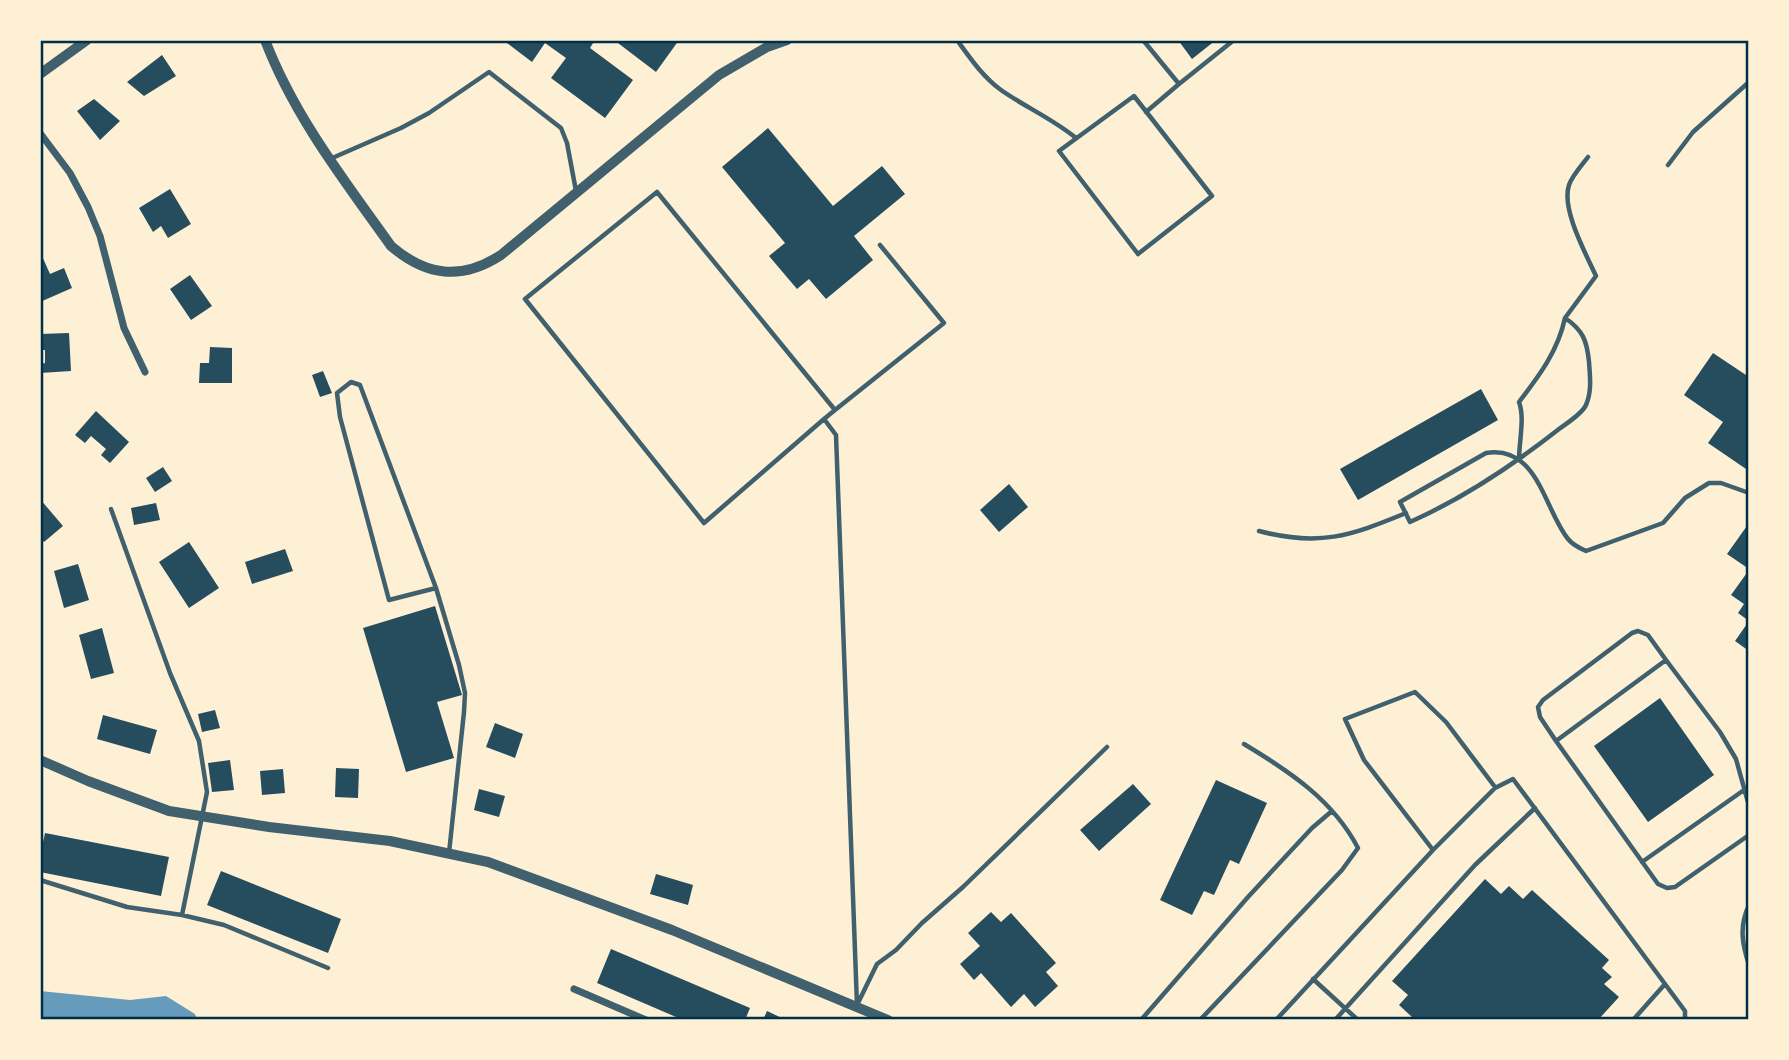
<svg xmlns="http://www.w3.org/2000/svg" width="1789" height="1060" font-family="'Alegreya Sans',sans-serif">
	<style>
		.water { fill: #669bbc }
		.building { fill: #264d5e }
		.lines { fill: none; stroke-linecap: round; stroke-linejoin: round }
		.service { stroke: #3f606c; stroke-width: 4.5 }
		.minor { stroke: #3f606c; stroke-width: 7 }
		.tertiary { stroke: #3f606c; stroke-width: 10 }
		.neatline { fill: none; stroke: #003049; stroke-width: 2.5 }
	</style>
	<rect width="100%" height="100%" fill="#fdf0d5"/>
	<path class="water" d="M40,991L130,1000L166,996L195,1014L197,1020H40Z"/>
	<path class="building" d="M503,40H595L590,48L633,80L605,118L551,78L566,58L545,43L532,62Z
		M614,40H679L656,72Z
		M1178,40H1216L1192,59Z
		M162,55L176,76L144,96L127,82Z
		M94,99L120,121L100,140L77,111Z
		M768,128L833,206L882,166L905,194L854,236L873,260L826,299L809,279L797,289L769,256L785,243L722,167Z
		M170,189L191,224L168,238L161,226L153,232L139,208Z
		M42,256L50,274L64,268L72,288L40,302V257Z
		M190,275L212,306L191,320L170,289Z
		M69,333L71,371L40,373V364L45,363V350H40V334Z
		M210,347L232,348V383H199L200,363H209Z
		M1713,353L1749,377V471L1708,443L1723,422L1684,395Z
		M323,371L332,393L320,397L312,375Z
		M1481,389L1498,420L1358,500L1340,469Z
		M96,411L129,442L110,463L101,455L106,449L91,436L85,443L75,435Z
		M163,467L172,481L155,492L146,478Z
		M1009,484L1028,507L999,532L980,510Z
		M40,499L63,526L44,542L40,537Z
		M156,503L160,520L134,525L131,508Z
		M1749,523V569L1727,554Z
		M189,542L219,588L189,608L159,562Z
		M285,549L293,571L252,584L245,562Z
		M78,564L89,600L64,608L54,571Z
		M1749,570V651L1735,641L1749,621L1738,613L1744,604L1731,595Z
		M435,606L462,695L437,702L454,758L406,772L363,628Z
		M102,628L114,673L91,679L79,635Z
		M1660,698L1714,775L1648,822L1594,746Z
		M215,710L220,728L202,732L198,714Z
		M103,715L157,730L150,754L97,739Z
		M495,723L523,734L515,758L486,747Z
		M230,760L234,790L212,792L208,763Z
		M336,768L359,769L358,798L335,797Z
		M283,769L285,793L262,795L260,771Z
		M1216,780L1267,803L1239,864L1230,860L1214,895L1204,891L1192,915L1160,900Z
		M1133,784L1151,804L1099,851L1080,830Z
		M479,789L505,796L499,817L474,810Z
		M45,833L169,857L161,896L40,872V856Z
		M221,871L341,919L328,953L207,905Z
		M656,874L693,885L688,905L650,894Z
		M1485,879L1501,894L1509,886L1523,899L1532,890L1609,960L1602,968L1612,977L1604,984L1619,997L1598,1020H1411L1413,1018L1399,1005L1408,995L1392,981Z
		M991,912L1001,922L1011,913L1056,963L1046,972L1058,986L1035,1007L1024,994L1011,1007L981,973L974,980L960,964L980,946L968,933Z
		M611,949L750,1008L745,1020H683L597,983Z
		M767,1011L786,1020H763Z"/>
	<g class="lines">
		<path class="service" d="M957,40C970,58 983,77 1001,90C1025,107 1053,119 1076,138
			M1143,40L1179,84L1146,112
			M1179,84L1234,40
			M1134,96L1212,196L1138,254L1059,151Z
			M330,159L401,128L429,113L489,72L561,128L567,143L576,191
			M1668,165L1693,132L1749,82
			M1565,318L1596,276C1586,254 1561,209 1569,185C1572,176 1582,165 1588,157
			M835,410L944,323L880,245
			M824,419L835,410L657,192L525,299L704,523L824,419L836,435L857,1005
			M1519,460C1519,441 1525,418 1519,402C1539,376 1558,351 1565,318C1583,330 1587,341 1589,362C1590,377 1592,391 1586,405C1582,414 1567,423 1559,429C1512,466 1464,498 1410,522L1400,502L1486,453C1538,445 1544,509 1568,539C1573,545 1579,548 1586,551L1663,523L1685,498L1709,483H1721L1749,493
			M111,509L170,673L199,741L207,792L182,915
			M1259,531C1319,547 1350,536 1406,513
			M436,588L389,600L340,417L337,393L351,382L360,385L436,588L459,665L465,693L464,712L449,853
			M1556,741L1540,717L1538,707L1543,700L1632,633L1638,631L1648,635L1666,660
			M1749,806L1736,759L1720,732L1666,660L1556,741L1658,884L1667,888L1675,887L1749,835
			M1433,850L1364,760L1345,719L1415,692L1446,722L1495,787
			M1642,862L1744,790
			M40,880L127,907L182,915L224,925L328,968
			M1749,905C1739,926 1742,944 1749,965
			M1313,979L1358,1020
			M857,1005L877,964L896,950L922,923L963,887L1107,747
			M1141,1020L1248,897L1312,828L1332,811
			M1200,1020L1342,870L1358,848C1333,800 1289,771 1244,744
			M1276,1020L1433,850L1495,788L1513,779L1685,1011V1020
			M1335,1020L1475,865L1535,808
			M1633,1020L1665,984"/>
		<path class="minor" d="M40,133L70,173L88,207L100,236L124,328L145,372
			M574,989L646,1020"/>
		<path class="tertiary" d="M265,40C294,116 344,180 391,246C426,276 461,281 501,255L719,75L767,47L787,40
			M40,74L87,40
			M40,760L88,781L169,811L269,827L390,841L488,862L672,930L888,1020"/>
	</g>
	<rect width="1789" height="1060" fill="none" stroke="#fdf0d5" stroke-width="84"/>
	<rect x="42" y="42" width="1705" height="976" class="neatline"/>
</svg>
